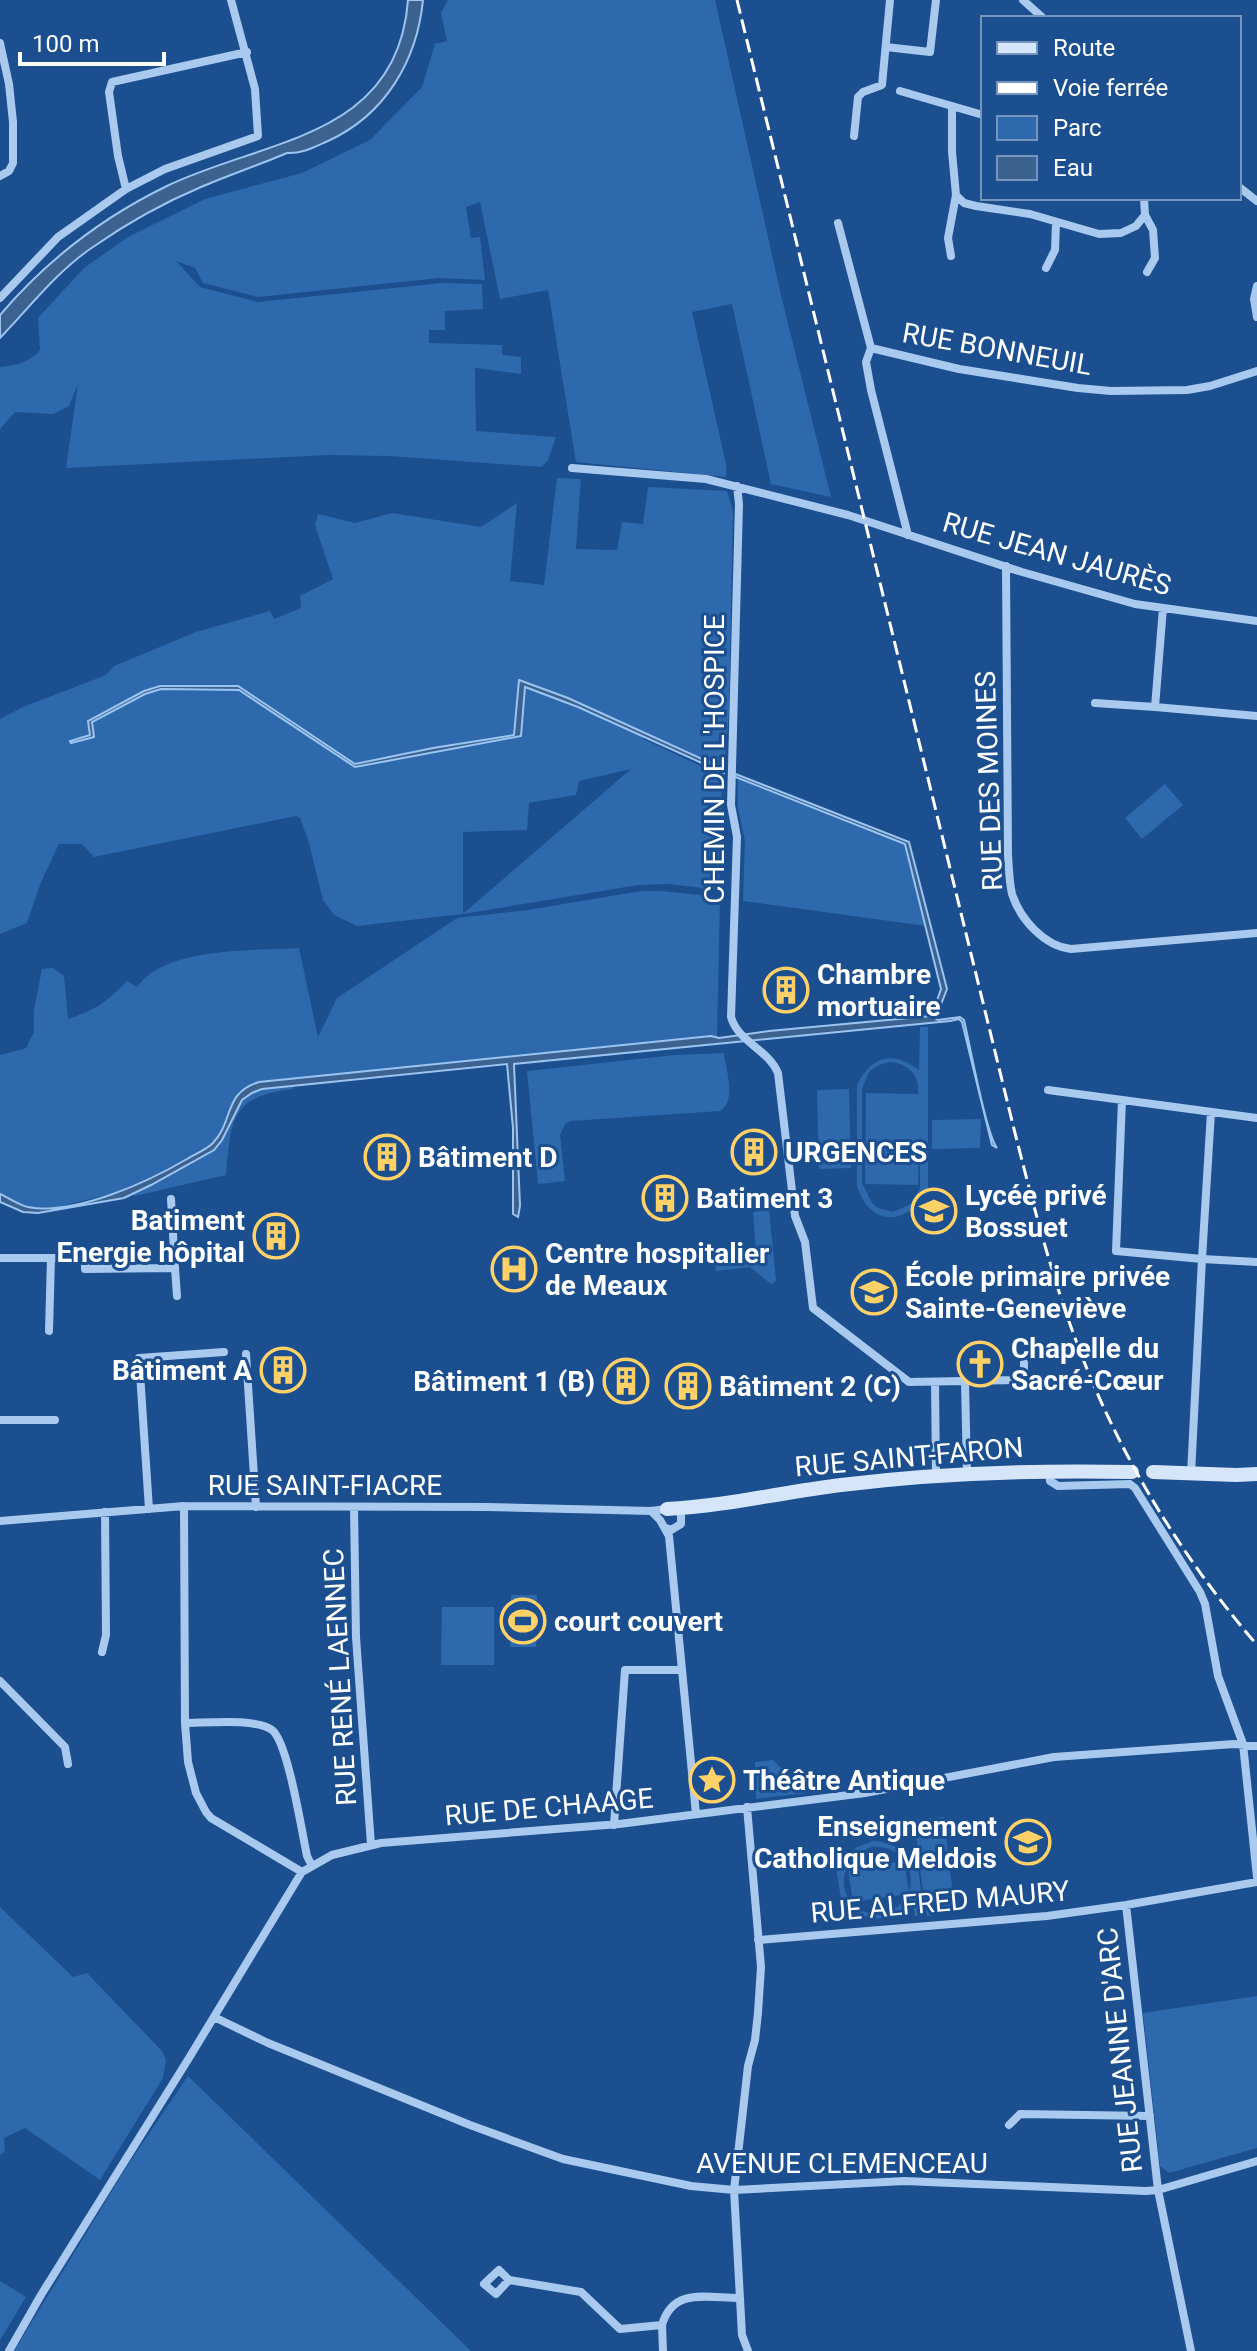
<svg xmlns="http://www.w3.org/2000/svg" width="1257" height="2351" font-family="Roboto,sans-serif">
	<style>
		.green { fill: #2e69ad; fill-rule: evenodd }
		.water { fill: #3c6290; stroke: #9cc4f0; stroke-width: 2 }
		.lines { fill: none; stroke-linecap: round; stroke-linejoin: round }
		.street { stroke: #a9c9ee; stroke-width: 8 }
		.secondary { stroke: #d6e6fa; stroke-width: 14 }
		.rail { stroke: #fff; stroke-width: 3; stroke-dasharray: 14 6; stroke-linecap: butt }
		.labels { text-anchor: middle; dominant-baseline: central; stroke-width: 6; stroke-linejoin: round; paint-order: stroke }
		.street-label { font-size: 28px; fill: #fff; stroke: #1b4f8f }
		.poi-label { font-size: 28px; font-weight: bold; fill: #fff; stroke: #1b4f8f; text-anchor: start }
	</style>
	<rect width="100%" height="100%" fill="#1b4f8f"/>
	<path class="green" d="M448,0H715L781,295L831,497L771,484L732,304L692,312L726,464V477L576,462L548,290L500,299L480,202L466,207L471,238L480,237L485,280L439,278L258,297L203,283L195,268L176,261L200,287L258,302L442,283L482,284L483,309L445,311V330H429V343L502,345V355L521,357V374L475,368L476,431L556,437L548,460L541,467L389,456L327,455L66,468L78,384L69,406L53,414L15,412L0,429V367C16,365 29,363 40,350L38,318L84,268L128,237L205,199L302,173L370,140L422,87L435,44L447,41L441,13Z
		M557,478L581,479L576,549L617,550L622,522L643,524L648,487L727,491L733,511L729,714L724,769L645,733L643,739L722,776L719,890L668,884L638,885L463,914L357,926L334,915L323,900L309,843L300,818L296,816L94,857L82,844H59L41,882L27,923L0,934V719L23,707L106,675L114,666L196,632L270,611L274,619L301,608L300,596L333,579L315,525L318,514L355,523L392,513L481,527L517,503L510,581L544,585ZM631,769L464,913H463V832L527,830L529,803L576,795L579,781Z
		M738,778L905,844L926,926L743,901L745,841L738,808Z
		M1165,784L1183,805L1142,839L1125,818Z
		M641,891H661L720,897L717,1037L711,1036L299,1078L293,1089C230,1096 231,1121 226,1175L135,1196L124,1191L57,1207H28L0,1195V1055L26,1048L34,1032V1010L42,969L53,968L64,976L68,1019C95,1010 107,1002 127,981L137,987C166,946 254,951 299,948L318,1037L337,998L457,918L528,910Z
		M920,1027H928V1209H920L919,1202C895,1229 867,1218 857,1186V1085C872,1054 894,1051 919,1070ZM890,1062C909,1064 920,1075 918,1094L866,1093L865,1184L918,1185L920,1129V1188L913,1203L893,1212L878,1208L872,1203L862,1183V1088L870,1071L879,1065Z
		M724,1053C726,1070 737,1101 720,1111L571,1121L565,1124L560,1135L565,1181L538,1184L527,1071L675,1055Z
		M849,1089L851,1168L819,1169L817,1090Z
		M981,1119L980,1148L932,1149V1120Z
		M769,1210L776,1280L774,1283L771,1284L750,1267L716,1271L715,1257L756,1253L753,1212Z
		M511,1595H537L536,1647H510Z
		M442,1607H494V1665H441Z
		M773,1760L787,1774L805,1776L806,1793L756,1799L755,1762Z
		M944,1817L949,1861L920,1865L914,1820Z
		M873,1841C889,1841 902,1853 916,1851L924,1915L915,1916L912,1900C897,1921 874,1924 852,1910L853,1916L844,1917L833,1849L839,1848L842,1863L857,1847ZM872,1847C898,1845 917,1867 909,1892L904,1861L848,1869L853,1902L908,1894C898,1915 867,1922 851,1902C835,1880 848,1854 872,1847Z
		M949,1866L956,1912L927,1916L920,1870Z
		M0,1907L73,1977L87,1973L162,2051L166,2060L163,2078L100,2180L25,2128L4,2138L5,2151L0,2155Z
		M1257,1996V2148L1169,2173L1160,2166L1143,2013Z
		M188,2076L471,2351H14L129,2163Z
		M0,2281L26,2297L0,2340Z"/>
	<path class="water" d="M408,0H423C417,61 385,115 328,141C314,147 302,154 287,153C259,165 229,175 201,187C163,203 126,224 93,247C57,271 30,307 0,338V315C46,261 103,217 167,186C264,139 398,139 408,0Z
		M519,680L568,698L724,769V773L578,707L525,687L521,736L355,767L239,690L161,689L145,694L92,722L94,737L71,743L70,741L90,735L88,721L144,691L160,686H238L355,764L433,748L514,735Z
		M733,773L909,842L947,989L938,1012H933L941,989L905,844L733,776Z
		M931,1016L938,1020L960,1017L964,1020C970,1045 986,1134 997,1148L992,1145L962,1022L959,1019L950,1021L514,1064L520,1206L518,1217L513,1214V1128L507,1064L262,1089L252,1093L242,1100L222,1140L214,1150L151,1185L124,1198L38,1213L23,1212L0,1202V1194C9,1198 19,1205 28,1207C74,1216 148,1182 187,1159C195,1154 206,1150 213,1143C234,1121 223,1093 259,1082L711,1036L719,1038L769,1031Z"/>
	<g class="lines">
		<path class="street" d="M1023,0L1043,18
			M0,43L9,84L13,122V163L9,171L0,176
			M886,47L930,52L936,0
			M900,91L983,115
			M854,136L858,97L863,92L882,85L890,0
			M1239,187L1257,201
			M126,189L118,156L109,92L112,82L247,52
			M956,195L964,203L976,206L1030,214L1099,234L1121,233L1136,226L1145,215
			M1144,198L1145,215L1153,230L1155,258L1147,272
			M838,223L871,348
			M951,256L948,238L956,195L952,152V106
			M1046,268L1055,250L1056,222
			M1257,286L1254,299L1257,317
			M0,298L58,237L126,189L165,169L258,136L255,89L231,0
			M871,348L959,369L1078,388L1111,391L1187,390L1210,386L1257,371
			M871,348L866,362L871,390L908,535
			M572,468L706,479L848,515L1022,572L1135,604L1257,621
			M737,486L739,504L731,805L737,837L731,1017C738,1042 768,1049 778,1073L795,1216L805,1242L813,1308L909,1382L1020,1380L1024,1376V1363
			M1006,566L1008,855C1009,868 1009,881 1012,894C1020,919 1044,946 1071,949L1257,933
			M1163,608L1155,707L1257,716
			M1095,703L1155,707
			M1048,1090L1257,1118
			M1122,1100L1116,1251L1202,1259L1211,1112
			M0,1258H51L49,1331
			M51,1258H85V1269L175,1268L171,1199
			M175,1268L177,1296
			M246,1354L256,1507
			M935,1382L936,1476
			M965,1382L967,1474
			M0,1420H55
			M1049,1471L1050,1481L1058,1486L1130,1484L1135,1488L1200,1592L1205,1604L1218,1676L1243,1744L1257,1877
			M1191,1474L1202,1259L1257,1262
			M184,1506L185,1723L188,1762L196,1793L206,1812L211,1818L302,1872
			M354,1507L356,1637L371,1845
			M149,1509L139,1358L224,1352
			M651,1511L660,1520L669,1536L696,1814
			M0,1521L184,1506L486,1507L651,1511L667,1509
			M666,1528L671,1530L681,1524V1514L675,1509
			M102,1652L106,1635L105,1512
			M0,1681L65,1747L68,1764
			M185,1723C206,1723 256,1718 272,1730C288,1742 302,1833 307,1856L312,1866
			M747,1807L761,1967L758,2013L755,2040L748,2066L734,2190L742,2335L748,2351
			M614,1825L625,1670H682
			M1126,1905L1158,2190L1191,2351
			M758,1940L1047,1916L1126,1905L1257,1882
			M214,2017L268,2043L470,2125L563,2159L691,2186L734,2190L904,2181L1146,2191L1158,2190L1257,2161
			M1009,2125L1020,2114L1150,2116
			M509,2280L499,2270L484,2284L496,2294L509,2280L581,2292L620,2329L662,2325C673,2287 707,2298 740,2298
			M662,2325L663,2351
			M9,2351L41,2295L189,2058L297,1880L302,1872L332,1855L381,1843L619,1824L865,1793L1054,1757L1234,1744L1257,1746"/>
		<path class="secondary" d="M1153,1472L1236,1475L1257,1474
			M667,1509C726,1506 783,1492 841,1485C938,1473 1036,1470 1132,1472"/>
		<path class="rail" d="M737,0L1013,1125C1033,1204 1053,1283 1083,1359C1124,1463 1184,1560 1257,1645"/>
	</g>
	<defs>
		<g id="building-ring" transform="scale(2.3)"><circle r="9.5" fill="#1b4f8f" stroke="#ffd166" stroke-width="1.5"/><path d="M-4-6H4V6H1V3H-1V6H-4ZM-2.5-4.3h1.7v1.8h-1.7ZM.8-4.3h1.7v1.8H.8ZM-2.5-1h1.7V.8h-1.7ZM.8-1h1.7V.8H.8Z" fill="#ffd166"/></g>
		<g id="school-ring" transform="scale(2.3)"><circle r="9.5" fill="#1b4f8f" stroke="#ffd166" stroke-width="1.5"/><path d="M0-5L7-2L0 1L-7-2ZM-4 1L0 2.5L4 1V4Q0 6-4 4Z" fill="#ffd166"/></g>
		<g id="hospital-ring" transform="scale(2.3)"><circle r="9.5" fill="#1b4f8f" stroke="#ffd166" stroke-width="1.5"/><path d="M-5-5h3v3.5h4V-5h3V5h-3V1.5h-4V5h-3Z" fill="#ffd166"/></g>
		<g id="church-ring" transform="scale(2.3)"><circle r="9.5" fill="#1b4f8f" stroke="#ffd166" stroke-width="1.5"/><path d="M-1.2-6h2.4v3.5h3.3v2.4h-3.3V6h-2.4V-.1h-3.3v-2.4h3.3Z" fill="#ffd166"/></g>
		<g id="stadium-ring" transform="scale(2.3)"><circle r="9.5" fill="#1b4f8f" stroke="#ffd166" stroke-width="1.5"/><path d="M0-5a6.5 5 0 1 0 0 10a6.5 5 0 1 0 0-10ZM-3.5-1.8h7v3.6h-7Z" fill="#ffd166"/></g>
		<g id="sight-ring" transform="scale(2.3)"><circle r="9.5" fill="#1b4f8f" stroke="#ffd166" stroke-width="1.5"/><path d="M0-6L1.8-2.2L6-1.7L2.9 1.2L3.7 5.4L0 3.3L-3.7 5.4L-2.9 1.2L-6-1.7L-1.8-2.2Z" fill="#ffd166"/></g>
	</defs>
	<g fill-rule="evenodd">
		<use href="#building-ring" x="786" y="990"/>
		<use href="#building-ring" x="754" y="1152"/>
		<use href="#building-ring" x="387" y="1157"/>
		<use href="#building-ring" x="665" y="1198"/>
		<use href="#school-ring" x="934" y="1211"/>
		<use href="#building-ring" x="276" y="1236"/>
		<use href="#hospital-ring" x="514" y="1269"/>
		<use href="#school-ring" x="874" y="1292"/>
		<use href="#church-ring" x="980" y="1364"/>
		<use href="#building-ring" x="283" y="1370"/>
		<use href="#building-ring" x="626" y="1381"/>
		<use href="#building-ring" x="688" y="1386"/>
		<use href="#stadium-ring" x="523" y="1621"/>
		<use href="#sight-ring" x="712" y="1780"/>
		<use href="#school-ring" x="1028" y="1842"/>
	</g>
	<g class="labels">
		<g class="street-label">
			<text transform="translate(997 349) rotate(10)">RUE BONNEUIL</text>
			<text transform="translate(1057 554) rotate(16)">RUE JEAN JAURÈS</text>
			<text transform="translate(714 759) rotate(-90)">CHEMIN DE L'HOSPICE</text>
			<text transform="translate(989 781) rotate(-92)">RUE DES MOINES</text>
			<text transform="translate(909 1457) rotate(-5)">RUE SAINT-FARON</text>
			<text x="325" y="1485">RUE SAINT-FIACRE</text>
			<text transform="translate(340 1677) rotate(-93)">RUE RENÉ LAENNEC</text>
			<text transform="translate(549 1807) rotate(-5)">RUE DE CHAAGE</text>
			<text transform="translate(940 1902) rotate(-5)">RUE ALFRED MAURY</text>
			<text transform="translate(1120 2050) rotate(-96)">RUE JEANNE D'ARC</text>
			<text x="842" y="2163">AVENUE CLEMENCEAU</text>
		</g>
		<g class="poi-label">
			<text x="817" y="974">Chambre<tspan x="817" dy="32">mortuaire</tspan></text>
			<text x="785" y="1152">URGENCES</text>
			<text x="418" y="1157">Bâtiment D</text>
			<text x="965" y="1195">Lycée privé<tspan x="965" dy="32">Bossuet</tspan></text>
			<text x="696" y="1198">Batiment 3</text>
			<text x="245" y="1220" text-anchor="end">Batiment<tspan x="245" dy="32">Energie hôpital</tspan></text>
			<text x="545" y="1253">Centre hospitalier<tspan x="545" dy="32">de Meaux</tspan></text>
			<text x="905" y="1276">École primaire privée<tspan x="905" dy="32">Sainte-Geneviève</tspan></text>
			<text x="1011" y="1348">Chapelle du<tspan x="1011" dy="32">Sacré-Cœur</tspan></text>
			<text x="252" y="1370" text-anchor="end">Bâtiment A</text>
			<text x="595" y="1381" text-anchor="end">Bâtiment 1 (B)</text>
			<text x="719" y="1386">Bâtiment 2 (C)</text>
			<text x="554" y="1621">court couvert</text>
			<text x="743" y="1780">Théâtre Antique</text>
			<text x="997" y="1826" text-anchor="end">Enseignement<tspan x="997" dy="32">Catholique Meldois</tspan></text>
		</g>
	</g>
	<rect x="981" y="16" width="260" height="184" fill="#1b4f8f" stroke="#7695bc" stroke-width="2"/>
	<rect x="997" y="42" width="40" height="12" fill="#d6e6fa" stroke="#7695bc" stroke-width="2"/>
	<text x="1053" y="56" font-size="24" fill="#ffffff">Route</text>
	<rect x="997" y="82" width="40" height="12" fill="#ffffff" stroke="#7695bc" stroke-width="2"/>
	<text x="1053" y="96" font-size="24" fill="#ffffff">Voie ferrée</text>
	<rect x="997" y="116" width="40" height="24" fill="#2e69ad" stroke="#7695bc" stroke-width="2"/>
	<text x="1053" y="136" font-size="24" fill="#ffffff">Parc</text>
	<rect x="997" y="156" width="40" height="24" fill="#3c6290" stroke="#7695bc" stroke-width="2"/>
	<text x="1053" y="176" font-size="24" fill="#ffffff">Eau</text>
	<path d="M20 52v12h144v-12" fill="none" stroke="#ffffff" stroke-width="4"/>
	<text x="32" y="52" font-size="24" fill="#ffffff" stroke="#1b4f8f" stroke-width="6" paint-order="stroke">100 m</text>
</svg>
